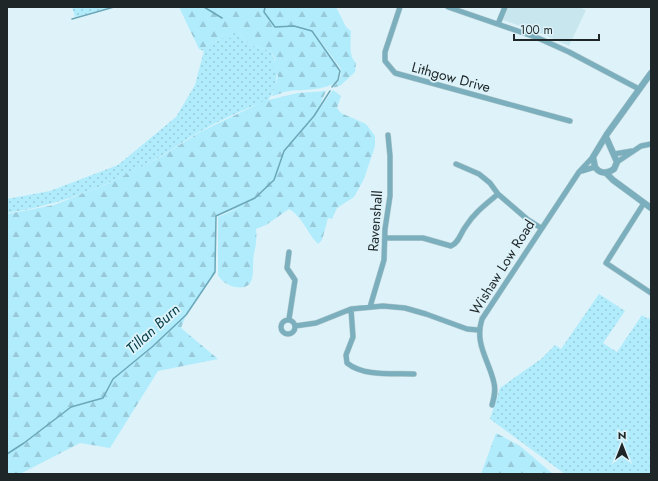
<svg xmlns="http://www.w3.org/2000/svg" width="658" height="481" font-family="Jost,sans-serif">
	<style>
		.built { fill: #c8e6ee }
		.grass { fill: url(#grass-dots) }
		.forest { fill: url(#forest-firs) }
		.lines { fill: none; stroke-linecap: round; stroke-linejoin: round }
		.stream { stroke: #6aa7b8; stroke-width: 1.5 }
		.minor-casing { stroke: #bbced3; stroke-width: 6 }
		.tertiary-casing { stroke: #bbced3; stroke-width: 7 }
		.minor { stroke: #7bafbd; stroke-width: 5 }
		.tertiary { stroke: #7bafbd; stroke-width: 6 }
		.labels { text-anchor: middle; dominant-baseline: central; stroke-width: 3.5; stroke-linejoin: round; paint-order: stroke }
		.street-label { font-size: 14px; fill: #1e2628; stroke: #ddf3f9 }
		.water-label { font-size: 15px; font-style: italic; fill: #003946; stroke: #ddf3f9 }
	</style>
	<defs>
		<pattern id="grass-dots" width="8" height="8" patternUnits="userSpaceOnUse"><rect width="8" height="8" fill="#b1ecfd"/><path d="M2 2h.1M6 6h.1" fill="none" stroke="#98cad9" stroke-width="1.8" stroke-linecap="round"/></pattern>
		<pattern id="forest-firs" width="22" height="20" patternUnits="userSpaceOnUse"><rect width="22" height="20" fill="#b1ecfd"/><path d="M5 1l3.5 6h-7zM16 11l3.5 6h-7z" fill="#98cad9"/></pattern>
	</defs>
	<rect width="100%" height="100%" fill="#ddf3f9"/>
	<path class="built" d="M508,7H578L586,10L569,46L543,34L503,20Z"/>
	<path class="grass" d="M72,7H112L75,17Z
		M236,30L250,45L271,51C278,67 280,85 268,100C245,109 221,120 199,132C185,140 172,150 158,158C110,185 61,205 7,213V199L50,191L118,165L176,117L195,85L204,51L199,49L206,47Z
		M599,294L625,311L603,343L617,352L642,315L648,319L651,316V474H565L490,419L500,388L541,359L555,345L561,349Z"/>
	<path class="forest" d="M179,7H336L346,27L351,31C351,41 348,56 356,63L355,72L341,85L334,88V86C339,81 342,77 341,69L313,31L311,30L337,65C349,92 307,89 290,91C284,91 278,95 272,96L278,76L272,68L275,59L271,51L250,45L236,30L231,38C216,36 213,47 199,49Z
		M333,90L341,96L337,108L341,113L366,124L375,136V146L364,179L354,197L337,208L332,219L328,218L322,240L318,244C307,233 302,216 289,209L266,225L256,229C257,239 256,245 254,254C251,268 259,291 235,287C229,286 221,281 218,275V217L241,207L216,216L215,272L186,315L181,328L218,359L158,371L110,448L80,443L20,474H7V214L54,205L107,184L159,158L200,132L264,101L298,93L326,91L316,114Z
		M496,433L520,446L553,474H481Z"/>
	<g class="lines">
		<path class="stream" d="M204,7L222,18
			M265,7L264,12L275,27L294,26L312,31L340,71L338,80L332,87
			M72,19L114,7
			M7,454L24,443L71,407L103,398L113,379L152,347L186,315L215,272L216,216L255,198L274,180L284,151L314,116L330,91"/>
		<g class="minor-casing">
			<path id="minor" d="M400,7L385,52V61L395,73L570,121
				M448,7L538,38L569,52L639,89
				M498,24L505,7
				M614,154L632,151
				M617,162L641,146L651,144
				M456,164L479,174L490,183L498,194L527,219L541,228
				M582,171L595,167
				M644,203L606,263L651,293
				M385,238H423L451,246C459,243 461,232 466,226C474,213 486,204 498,194
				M289,252L287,268L295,280L289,319
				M370,307L384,260L385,229L390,196V156L388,135
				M351,309L353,337L346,355L347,363C364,377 394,373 414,374
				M281 327a7 7 0 1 1 14 0a7 7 0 1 1-14 0Z
				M295,326L316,323L351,309L383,306L405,308L426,314L467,329L478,330
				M492,405C494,398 496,391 494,383C489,360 474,344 482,319L579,172L593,157"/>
		</g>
		<g class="tertiary-casing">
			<path id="tertiary" d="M606,137L617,162L614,169C607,174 600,174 595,167L593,157L607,134L651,73
				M606,173L613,180L651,208"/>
		</g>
		<use href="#minor" class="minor"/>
		<use href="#tertiary" class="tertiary"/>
	</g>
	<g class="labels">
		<g class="street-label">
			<text transform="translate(451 77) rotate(15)">Lithgow Drive</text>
			<text transform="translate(375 221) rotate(-86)">Ravenshall</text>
			<text transform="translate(502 267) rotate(-58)">Wishaw Low Road</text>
		</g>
		<g class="water-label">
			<text transform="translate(153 329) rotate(-42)">Tillan Burn</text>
		</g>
	</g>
	<rect width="658" height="481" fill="none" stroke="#1e2628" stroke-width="16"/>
	<g transform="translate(622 445)" stroke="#ddf3f9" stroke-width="3" paint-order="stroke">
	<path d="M0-3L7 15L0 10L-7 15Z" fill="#1e2628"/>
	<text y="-6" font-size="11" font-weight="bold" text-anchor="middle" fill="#1e2628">N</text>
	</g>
	<path d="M514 34v6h85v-6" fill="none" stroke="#1e2628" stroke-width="2"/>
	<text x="520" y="34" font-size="12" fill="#1e2628" stroke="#ddf3f9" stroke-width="3" paint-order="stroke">100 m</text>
</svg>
